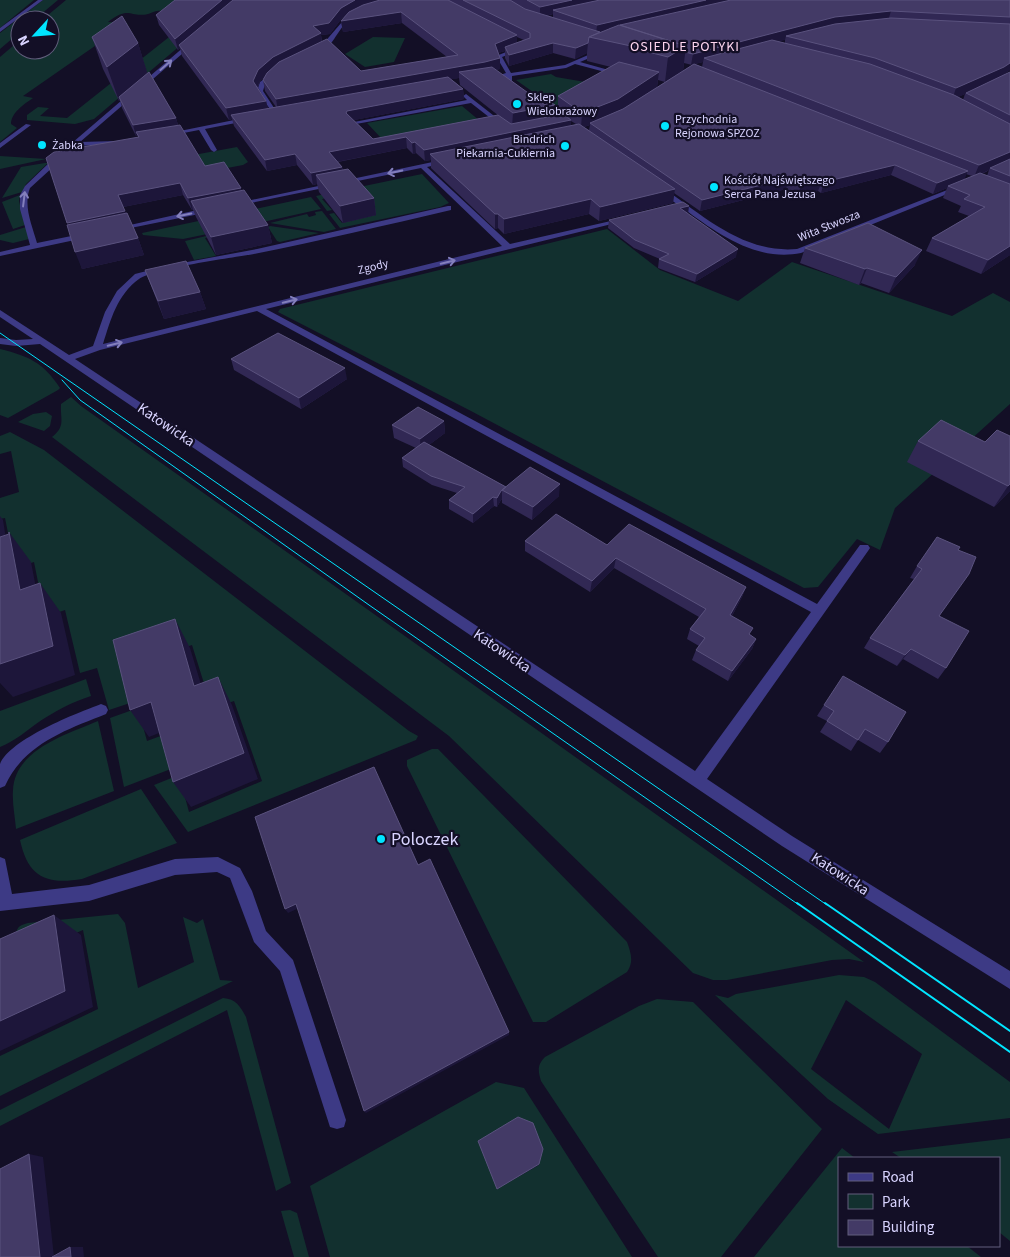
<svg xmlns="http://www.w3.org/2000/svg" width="1010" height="1257" font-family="'Source Sans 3',sans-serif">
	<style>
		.green { fill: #12302f; fill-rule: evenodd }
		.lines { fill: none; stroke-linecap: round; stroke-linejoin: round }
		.minor { fill: #3d3a85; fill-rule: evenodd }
		.tram-far1 { stroke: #00e5ff; stroke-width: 1 }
		.tram { stroke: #00e5ff; stroke-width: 2 }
		.wall { fill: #312854; fill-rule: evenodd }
		.shaded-wall { fill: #1d163a }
		.building { fill: #433a66; stroke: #5a527e }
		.oneway { stroke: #837fbc }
		.poi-dot { fill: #00e5ff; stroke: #130f26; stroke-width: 2 }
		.labels { text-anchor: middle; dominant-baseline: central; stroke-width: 4.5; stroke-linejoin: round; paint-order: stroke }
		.far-poi-label { font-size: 12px; fill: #d9d4ff; stroke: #130f26; text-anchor: start }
		.far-street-label { font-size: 12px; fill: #d9d4ff; stroke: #130f26 }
		.far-neighbourhood-label { font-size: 14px; letter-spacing: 1px; fill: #ffd6f0; stroke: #130f26 }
		.street-label { font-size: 15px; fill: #d9d4ff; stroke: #130f26 }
		.near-poi-label { font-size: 18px; fill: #d9d4ff; stroke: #130f26; text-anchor: start }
	</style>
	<rect width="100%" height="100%" fill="#130f26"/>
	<path class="green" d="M0,0H34L0,28Z
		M43,0H58L34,20H20V32L0,49V33Z
		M66,0H236L164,11C156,10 154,12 148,14C129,18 130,5 108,22L128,23L23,96L33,98C24,104 11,113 11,124L17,128L0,142V57L20,40V50H50V20H42Z
		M193,18L209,21L94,119L75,124L27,120V115L38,107L49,108L40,116L67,118Z
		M373,37L405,38L394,62L365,67L345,54Z
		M551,74L556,77L597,84L557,109L516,80Z
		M462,106L480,121L382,139L367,123Z
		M237,147L248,162L243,165L112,190L107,171Z
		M0,156L46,159L0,169Z
		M45,163H48L26,184L22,192L2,198L21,167Z
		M422,174L449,203L440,207L340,228L329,214L334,213L342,223L376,215L356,192L322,199L332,210L327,211L316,196Z
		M20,195L19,201L25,225L13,229L2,202Z
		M311,197L321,209L236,228L227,215Z
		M322,211L336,229L324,232L270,223L307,214L309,217L316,215L315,212Z
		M222,216L227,230L183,239L143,235L142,233Z
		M270,226L319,233L280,242L277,241L268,227Z
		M26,227L29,239L13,243L0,240V235Z
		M607,229L660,270L738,301L792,262L952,316L993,293L1010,302V404L895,508L880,550L857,539L818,587L804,588L471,411L278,312L280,309Z
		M232,230L233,232L205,238L216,256L194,260L185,241Z
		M0,349C28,356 43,362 60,388L58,390L8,418L0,415Z
		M71,397L81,406L864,962L849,959L832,960L727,980H713L693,973L449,736L52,437C66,426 60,419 61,404Z
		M46,412L52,416L50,426L44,431L18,422L33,414Z
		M10,432L44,450L409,731L418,736L416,740L188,832L154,785L179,775L189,812L262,781L234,701L212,709L192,645L128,667L136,701L109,710L97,668L80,673L65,610L45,617L34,562L15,568L5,518L0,519V498L19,492L11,451L0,454V436Z
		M86,679L91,696C72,702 53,712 36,724C24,733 14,741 0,747V711Z
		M138,708L147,741L166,734L176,767L124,787L110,718Z
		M98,721L114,791L16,829C15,816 12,803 13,790C15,749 68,734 98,721Z
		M432,749H438L627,942C631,953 634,962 627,972L546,1022H533L407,766V760Z
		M141,789L177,843L82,879C46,885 28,877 20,840Z
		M118,914L125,923L138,988L194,962L183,917L197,923L203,919L220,980L233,981L0,1096V1056L98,1009L83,930L27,954L16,934C17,926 21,925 28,923Z
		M839,975L864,977L875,982L1010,1082V1118L878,1134L828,1099L715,995L728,998L736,994ZM846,1000L922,1054L889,1129L811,1069Z
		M223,998C236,999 240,1006 246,1017L291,1183L276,1191L227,1010L0,1126V1110Z
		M657,999L693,1002L822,1129L721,1257H658L541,1081C538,1071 537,1065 545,1057L639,1006Z
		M496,1082L524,1088L632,1257H330L310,1186Z
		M1010,1138V1241L999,1232V1158H901L892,1152Z
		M842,1148L855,1158H839V1246H967L981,1257H754Z
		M290,1210L297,1213L309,1257H294L281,1211Z"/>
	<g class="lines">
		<path class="minor" d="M38,0H43L0,32V28Z
			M354,13L358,14C354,17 349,20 345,24C336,33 330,52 316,52L342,22Z
			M192,40L197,41L80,142L117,141L120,143L119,144L76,146L30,188C23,206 32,225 37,243L86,233L90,235L89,237L0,256V252L30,245L20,209V195L25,186L51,161Z
			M519,47L521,50L502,57L511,73L565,65L602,49L604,52L580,62L623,74L620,76L575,64L566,68L512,76V81L522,90L517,91L507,83L506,77L500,75L506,73L496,56Z
			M276,70L279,72L265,84L263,91L278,114L275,116L257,91L260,82Z
			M466,94L507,126V128H503L471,103L356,124L363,132L360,134L349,123L467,100L463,96Z
			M249,117L251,120L205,129L217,150L214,152L211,150L199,130L168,136L165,134Z
			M26,124L31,125L0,148V143Z
			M447,159L450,161L449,162L427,167L510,244L624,218L628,220L266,309L817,604L860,545H868L870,548L868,551L707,779L792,836L1010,971V989L782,846L40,344L16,346L0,344V338L16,340L33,339L0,317V310L69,355L93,346L105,312L117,291L135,274L166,266L257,249L448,206H451V210C386,225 320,241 254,254C231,258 155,268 139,279C117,295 111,319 103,344L502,246L421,168L236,206L232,204ZM257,311L811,612L695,771L75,359L100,350Z
			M960,185L964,187L962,188L801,253C757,262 718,234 684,209C675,202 664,196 656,188L662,187C702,215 744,254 797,249Z
			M211,207H214V211L116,231L112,229Z
			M101,704L106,706L108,710L106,714C66,730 24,744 5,786L0,788C0,781 0,770 0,764C10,739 77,713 101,704Z
			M0,857L5,859L12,894L89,885L175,859L218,857L240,868L252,891L266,931L293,960L295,966L346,1120L344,1127L337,1129L330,1127L280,971L254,942L230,878L217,872L175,875L89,901L0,911Z"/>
		<path class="tram-far1" d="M0,333L827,905
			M62,380L80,400L369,605L799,905"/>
		<path class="tram" d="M797,903L1010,1052
			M825,903L1010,1031"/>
	</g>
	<path class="wall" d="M175,0H1010V70L1003,75L1010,72V255L981,274L926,251L932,238L969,216L958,212L961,206L943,198L947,188L933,194L891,175L821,193L818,191L798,196L786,189L700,211L674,193L673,203L599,221L589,214L504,234L498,228L495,229L431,168V160L425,161L416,153L413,154L407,148L338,162L342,167L343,170L348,169L374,198L376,215L343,223L319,192L317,184L313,185L297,165L267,171L234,126L232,119L229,120L182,56L180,48L178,50L159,25L156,15ZM553,14V17L547,16ZM346,16L341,21L343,32L402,23L447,57L361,71L327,39L322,41L321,35L330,34L342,18ZM517,37L524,40L517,43ZM783,40H785V43L778,42ZM505,51V58L509,66L553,53L575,59L587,53V61L611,67L558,96V111L562,114L554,116L555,105L550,102L545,105L495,70L500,69V58L498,53ZM703,62L702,67L695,64ZM684,63L692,65L637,100L657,87L658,80L665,82L683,71ZM263,78V80L265,91L276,107L268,109L266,101L258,87L260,81ZM459,78L460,85L499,116L498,115L373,139L354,120L464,99L463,89L451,79ZM965,94L963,100L958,97L960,96ZM571,121L576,124L571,126ZM590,125L589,130L584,127ZM989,170L987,176L981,174L986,172ZM966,174L972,176L964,180Z
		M92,37L138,43L147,73L176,118L178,125L205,166L241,188V190L268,225L272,243L216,255L196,217L193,210H192L183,195L123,207L138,238L144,255L82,269L68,225L138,137V136H136L122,108L120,100L119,101L103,69Z
		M688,214L736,257L695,282L658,268L659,259H660L634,248L608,228L609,220Z
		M805,248L915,265L889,293L861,283L859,285L800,263Z
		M145,270L200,292L206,309L164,319Z
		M231,359L347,379L301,409L234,370Z
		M444,421L445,433L429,445L506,487L559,496L532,520L502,503V499L501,500L497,507L494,506L473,523L449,509V500L457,493L432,485L403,467L402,458L416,448L394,438L392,425Z
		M1010,436V491L994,507L907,462L918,441L985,442Z
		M525,541L607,545L746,587L742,597L732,616L750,635L756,639L752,649L728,681L692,660L696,650L699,646L687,639L690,629L699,617L614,568L590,592L525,551Z
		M958,550L940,616L946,668L938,679L903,659L897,666L864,648L870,638L914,579L910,578L917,566Z
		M824,705L888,742L880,753L858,740L851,751L820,732L827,721L817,716Z"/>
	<path class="shaded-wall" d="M222,0H236L179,45L180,48L178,50L175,39Z
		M355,0H395L360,8L342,18L330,34L321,35L322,44L275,68L260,81L255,92L253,81L258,70L273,57L313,26Z
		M572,0H617L553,10V14L540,17V7Z
		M706,0H748L609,28V32L596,35L597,25Z
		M891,11L888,21L786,36L785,40L709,60L704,58L703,62L691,65L693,54L835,17Z
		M401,12L402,23L343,32L341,21Z
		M517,35V46L505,47V51L495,54V44Z
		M138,43L148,75L119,97L120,100L119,101L107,67Z
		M553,43V53L509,66V55Z
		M588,43L587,53L575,59L576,48Z
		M686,46L683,71L665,82L668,57Z
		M500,58V69L485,73L459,72V78L278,111L276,99Z
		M1010,63V70L999,78L966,93L965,94L952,100L956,88Z
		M659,72L657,87L616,114L590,123V125L581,128L582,113Z
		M463,89L464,99L349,121L346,113L347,111Z
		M266,101L269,113L231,115L232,119L229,120L226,108Z
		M555,105L554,119L512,127L513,113Z
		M176,118L179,129L136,132L138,136H136L133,125Z
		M571,120V131L430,154L431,160L425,161L424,150Z
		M406,137L407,148L331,163L329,152Z
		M415,142L416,153L413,154L412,143Z
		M1010,152V161L990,168L989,170L974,177L979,165Z
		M295,154L297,165L267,171L265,160Z
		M895,165L891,175L821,193L824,182Z
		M342,167L344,178L316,175L317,184L313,185L311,173Z
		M968,171L963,182L948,186L947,188L933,194L937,183Z
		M789,178L786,189L700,211L702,200Z
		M822,181L818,191L798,196L801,186Z
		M180,183L183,195L123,207L118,195Z
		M241,188L244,199L191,201L193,210H192L188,198Z
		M675,189L673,203L599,221L600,207Z
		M374,198L376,215L343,223L340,206Z
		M591,199L589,214L504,234V219Z
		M689,206L688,214L680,208Z
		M125,211L130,223L72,235L67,223Z
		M495,214H498V228L495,229Z
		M268,225L272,243L216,255L211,237Z
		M138,238L144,255L82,269L75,252Z
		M1010,246V255L981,274L988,260Z
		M738,249L736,257L695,282L697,274Z
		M922,250L915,265L889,293L896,277Z
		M867,268L861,283L859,285L865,269Z
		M200,292L206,309L164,319L158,301Z
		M345,368L347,379L301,409L299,398Z
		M444,421L445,433L421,451L420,439Z
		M560,484L559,496L532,520L533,507Z
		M1010,484V491L994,507L1008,486Z
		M502,490V499L501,500L497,507V498L501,491Z
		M493,497L494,506L473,523V514Z
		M0,516L3,520L11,571L0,555Z
		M9,532L31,562L42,619L20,590Z
		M616,558L614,568L590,592L592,581Z
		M40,583L61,613L75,675L13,697L0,683V664Z
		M746,587L742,597L727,625L730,615Z
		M175,619L190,648L210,714L194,686Z
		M756,639L752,649L728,681L732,671Z
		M911,649L903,659L897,666L905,655Z
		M218,677L232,705L258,779L191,807L173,782Z
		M151,702L169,729L149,737L130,710Z
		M296,904L299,908L288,913L285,909Z
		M54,915L81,935L93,1007L0,1051V1021Z
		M509,1032V1035L366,1113L364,1111Z
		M29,1154L43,1157L54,1257H40Z
		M539,1164V1165L497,1189Z
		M70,1247H83L84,1257H71Z"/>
	<path class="building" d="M175,0H222L175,39L156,15Z
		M233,0H355L341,8L329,23L313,26L321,33L273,57L258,70L253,81L266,101L226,108L179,45Z
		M380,0H448L517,35L495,44L500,58L485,62L276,99L263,80L267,73L279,62L327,39L361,71L458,55L401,12L341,21L349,12L363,5Z
		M463,0H510L525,9L600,32L589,37L588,43L576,48L553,43L509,55L505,47L530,38V33Z
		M527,0H572L540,7Z
		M600,0H706L597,25L553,10Z
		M731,0H1010V17L891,11L835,17L693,54L685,52L686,46L620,25Z
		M122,16L138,43L107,67L92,37Z
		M891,18L1010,24V63L1004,67L956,88L875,58L786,36L835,24Z
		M619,25L686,46L668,57L629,47L631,46L589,37Z
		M772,40L870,64L954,95L1010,124V152L979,165L704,58Z
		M619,62L659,72L618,99L582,113L558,96Z
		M694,64L968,171L937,183L895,165L824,182L822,181L801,186L789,178L702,200L590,123L623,109Z
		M492,67L545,105L550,102L555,105L513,113L459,72Z
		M149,72L176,118L133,125L119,97Z
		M1010,72V115L966,93Z
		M448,77L463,89L347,111L346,113L373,139L498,115L511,124L563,114L571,120L424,150L415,142L412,143L406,137L329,152L342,167L311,173L295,154L265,160L231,115Z
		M579,124L675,189L600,207L591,199L504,219L498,214H495L430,154Z
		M180,125L205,166L224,162L241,188L188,198L180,183L118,195L125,211L67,223L46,158L54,152L139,137L136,132Z
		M1010,159V176L990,168Z
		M348,169L374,198L340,206L316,175Z
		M980,173L1010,184V246L988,260L932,238L985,207L964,199L970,195L948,186Z
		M244,190L268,225L211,237L191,201Z
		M683,202L689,206L680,208L738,249L697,274L659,259L669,254L635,240L609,220Z
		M127,213L138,238L75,252L67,225Z
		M868,223L922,250L896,277L867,268L865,269L805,248Z
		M186,261L200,292L158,301L145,270Z
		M278,333L345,368L299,398L231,359Z
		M418,407L444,421L420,439L392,425Z
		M941,420L985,442L997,430L1010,436V484L1008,486L918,441Z
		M424,442L506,487L501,491L497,498L493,497L473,514L449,500L465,487L431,476L402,458Z
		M530,467L560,484L533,507L502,490Z
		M556,514L607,545L629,524L746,587L730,615L753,628L749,634L756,639L732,671L696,650L705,638L690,629L706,609L616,558L592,581L525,541Z
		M9,532L20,590L40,583L53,646L0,664V537L9,534Z
		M937,537L960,547L958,550L976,557L969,574L939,616L969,631L946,668L911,649L905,655L870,638L922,569L917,566Z
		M175,619L194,686L218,677L244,753L173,782L151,702L130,710L113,640Z
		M843,676L906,712L888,742L865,729L858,740L827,721L834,711L824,705Z
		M374,767L418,865L430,859L509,1032L364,1111L296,904L285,909L255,817Z
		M54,915L65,991L0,1021V939Z
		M518,1117L533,1123L543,1149L539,1164L497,1189L478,1141Z
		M29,1154L40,1257H0V1169Z
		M70,1247L71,1257H52Z"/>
	<defs><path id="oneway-shaft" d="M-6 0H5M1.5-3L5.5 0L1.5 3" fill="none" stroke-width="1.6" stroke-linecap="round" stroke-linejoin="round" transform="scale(1.25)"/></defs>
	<g class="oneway">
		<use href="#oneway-shaft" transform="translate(166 65) rotate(-41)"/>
		<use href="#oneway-shaft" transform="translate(395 172) rotate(168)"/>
		<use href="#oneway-shaft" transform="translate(24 199) rotate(-83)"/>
		<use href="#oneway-shaft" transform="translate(184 215) rotate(168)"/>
		<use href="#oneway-shaft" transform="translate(448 262) rotate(-14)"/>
		<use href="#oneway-shaft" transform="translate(290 301) rotate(-14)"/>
		<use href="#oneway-shaft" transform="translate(115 344) rotate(-13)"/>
	</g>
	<g class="poi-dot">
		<circle cx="517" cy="104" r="5"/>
		<circle cx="665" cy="126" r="5"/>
		<circle cx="42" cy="145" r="5"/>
		<circle cx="565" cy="146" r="5"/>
		<circle cx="714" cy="187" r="5"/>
		<circle cx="381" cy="839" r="5"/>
	</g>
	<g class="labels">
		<g class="far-poi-label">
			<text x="527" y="97">Sklep<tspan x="527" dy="14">Wielobrażowy</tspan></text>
			<text x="675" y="119">Przychodnia<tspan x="675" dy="14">Rejonowa SPZOZ</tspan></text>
			<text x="555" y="139" text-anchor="end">Bindrich<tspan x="555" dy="14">Piekarnia-Cukiernia</tspan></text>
			<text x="52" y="145">Żabka</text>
			<text x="724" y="180">Kościół Najświętszego<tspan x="724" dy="14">Serca Pana Jezusa</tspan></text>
		</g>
		<g class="far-street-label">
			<text transform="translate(829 226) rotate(-22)">Wita Stwosza</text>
			<text transform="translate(373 267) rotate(-14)">Zgody</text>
		</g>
		<g class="far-neighbourhood-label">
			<text x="685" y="47">OSIEDLE POTYKI</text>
		</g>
		<g class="street-label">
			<text transform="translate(166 425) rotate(34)">Katowicka</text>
			<text transform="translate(502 651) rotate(34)">Katowicka</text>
			<text transform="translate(840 874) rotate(33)">Katowicka</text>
		</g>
		<g class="near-poi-label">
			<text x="391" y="839">Poloczek</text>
		</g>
	</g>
	<rect x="838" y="1157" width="162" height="90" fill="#130f26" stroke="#625e7d"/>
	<rect x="848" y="1173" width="25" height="8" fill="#3d3a85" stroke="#625e7d"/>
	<text x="882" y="1182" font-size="15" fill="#d9d4ff">Road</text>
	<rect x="848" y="1194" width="25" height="15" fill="#12302f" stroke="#625e7d"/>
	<text x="882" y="1207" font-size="15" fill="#d9d4ff">Park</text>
	<rect x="848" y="1220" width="25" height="15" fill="#433a66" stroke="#625e7d"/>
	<text x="882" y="1232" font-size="15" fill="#d9d4ff">Building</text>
	<g transform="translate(35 35) rotate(244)"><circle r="24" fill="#130f26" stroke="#625e7d"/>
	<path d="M0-4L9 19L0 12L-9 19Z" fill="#00e5ff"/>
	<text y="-8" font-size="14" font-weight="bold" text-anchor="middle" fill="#d9d4ff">N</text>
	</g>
</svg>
